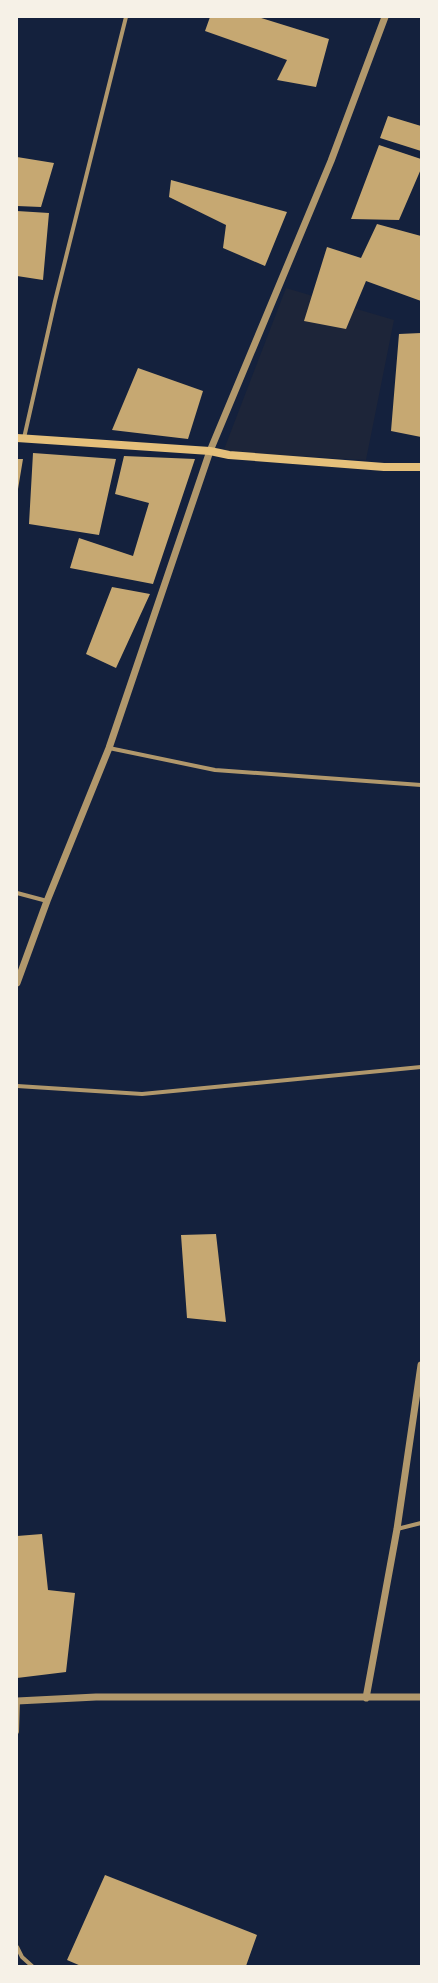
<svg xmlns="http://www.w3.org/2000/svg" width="438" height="1983" font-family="'Alegreya Sans',sans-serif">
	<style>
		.green { fill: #1d2539 }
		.building { fill: #c6a872 }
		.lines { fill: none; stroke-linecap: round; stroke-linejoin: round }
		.minor { stroke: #b1986c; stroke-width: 4 }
		.tertiary { stroke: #b1986c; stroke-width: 7 }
		.secondary { stroke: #e5c07b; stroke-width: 8 }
	</style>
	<rect width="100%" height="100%" fill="#14213d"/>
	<path class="green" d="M286,288L394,320L366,460L223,452Z"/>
	<path class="building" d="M210,17H258L329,39L316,87L277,80L287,60L205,31Z
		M388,116L421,126V151L380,138Z
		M379,145L421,159V169L399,220L351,219Z
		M17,157L54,163L41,207L17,206Z
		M171,180L287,212L265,266L223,248L226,225L169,197Z
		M17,211L49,213L43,280L17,276Z
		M377,224L421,236V301L366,281L346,329L304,321L327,247L361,258Z
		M421,333V437L391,431L399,334Z
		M138,368L203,391L188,439L112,430Z
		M33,453L116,459L99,535L29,524Z
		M124,456L195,459L153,584L70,568L79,538L133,556L149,503L115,494Z
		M17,459H23L18,489H17Z
		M112,587L150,594L116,668L86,654Z
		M216,1234L226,1322L187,1318L181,1235Z
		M42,1534L48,1590L75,1593L66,1672L17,1678V1536Z
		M105,1875L257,1935L246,1966H81L67,1960Z"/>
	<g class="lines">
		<path class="minor" d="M24,438L55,301L126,17
			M109,748L215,770L421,785
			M17,893L47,901
			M17,1086L142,1094L421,1067
			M397,1529L421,1523
			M17,1732L18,1700
			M17,1947L22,1957L32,1966"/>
		<path class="tertiary" d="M17,983L47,901L109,748L210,451L331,161L385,17
			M366,1698L397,1529L421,1365
			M17,1701L96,1697H421"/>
		<path class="secondary" d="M17,438L210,451L229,455L384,467H421"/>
	</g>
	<rect width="438" height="1983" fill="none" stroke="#f6f1e7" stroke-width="36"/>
</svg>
